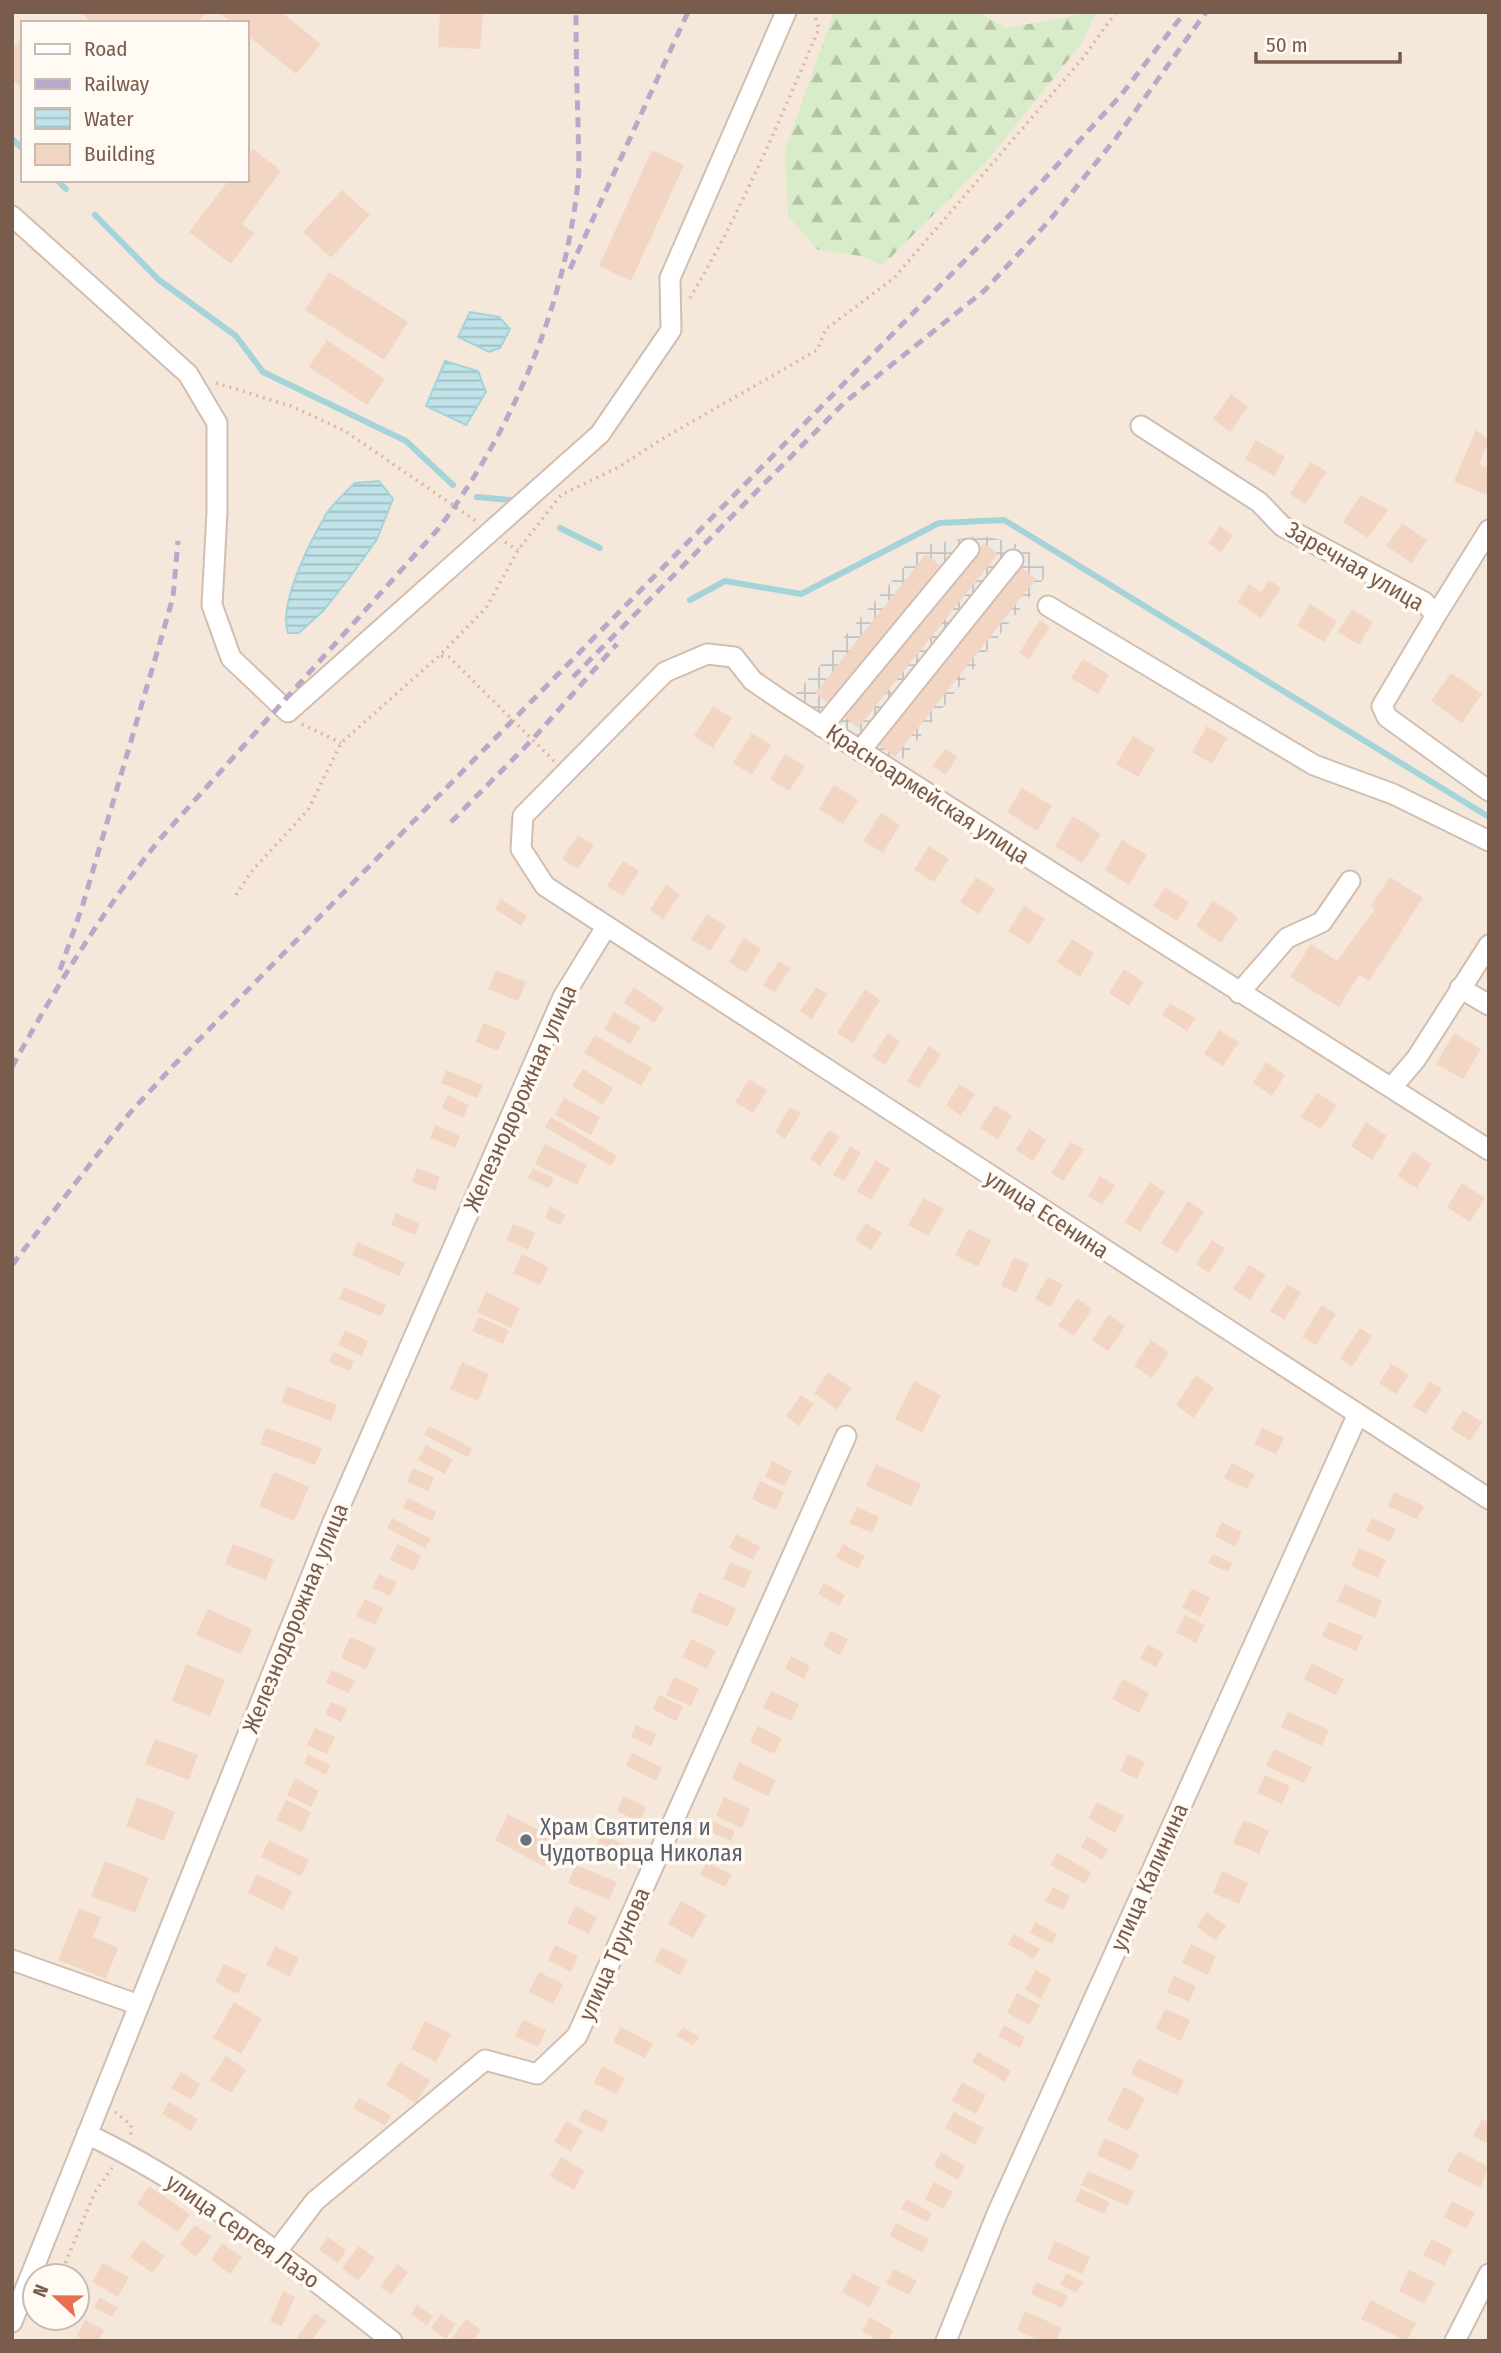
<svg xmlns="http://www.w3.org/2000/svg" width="1501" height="2353" font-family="'Fira Sans Condensed',sans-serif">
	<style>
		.residential { fill: #f5e8da; fill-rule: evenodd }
		.industrial { fill: url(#industrial-grid) }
		.forest { fill: url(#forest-firs) }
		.water { fill: url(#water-rules); stroke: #a5d3da; stroke-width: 2 }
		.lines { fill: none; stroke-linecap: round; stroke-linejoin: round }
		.stream { stroke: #a5d3da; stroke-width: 6 }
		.building { fill: #f3d5c3 }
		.minor-casing { stroke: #d1beb0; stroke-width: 23 }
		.path { stroke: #d9b8a5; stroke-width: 3.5; stroke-dasharray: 2 5; stroke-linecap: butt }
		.minor { stroke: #fff; stroke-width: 19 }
		.rail { stroke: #b9a8c9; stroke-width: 5; stroke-dasharray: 10 7; stroke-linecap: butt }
		.worship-dot { fill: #6b7280; stroke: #fffaf3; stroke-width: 2.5 }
		.labels { text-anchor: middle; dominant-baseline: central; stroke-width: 7; stroke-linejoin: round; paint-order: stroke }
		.street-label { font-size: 23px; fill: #7a5c4d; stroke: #fffaf3 }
		.worship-label { font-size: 23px; fill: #5b616d; stroke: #fffaf3; text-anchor: start }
	</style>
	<defs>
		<pattern id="industrial-grid" width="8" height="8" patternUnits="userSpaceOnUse" patternTransform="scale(1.75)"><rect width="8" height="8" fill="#efe9e4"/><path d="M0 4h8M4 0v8" fill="none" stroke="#c7c0bb"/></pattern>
		<pattern id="forest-firs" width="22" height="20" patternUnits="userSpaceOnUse" patternTransform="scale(1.75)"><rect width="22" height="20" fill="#d8ecc9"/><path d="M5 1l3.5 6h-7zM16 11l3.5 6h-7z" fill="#b4c2a5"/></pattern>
		<pattern id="water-rules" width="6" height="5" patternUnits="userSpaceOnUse" patternTransform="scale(1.75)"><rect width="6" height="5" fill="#bfe3e8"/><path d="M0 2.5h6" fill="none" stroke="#a0bbbe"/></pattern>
	</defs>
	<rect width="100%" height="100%" fill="#fdf6ec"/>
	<path class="residential" d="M12,12H1489V2341H12ZM23,23H247V180H23ZM35,2276H77V2318H35Z"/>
	<path class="industrial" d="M982,535L1023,546L1049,572L898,765L793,697L922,546Z"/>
	<path class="forest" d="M834,12H979L1006,28L1096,12L1082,43L985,163L883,265L861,256L818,250L788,216L785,150Z"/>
	<path class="water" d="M470,312L499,317L510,329L500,348L489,352L458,337Z
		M445,361L478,371L486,392L466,425L426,406Z
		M379,481L393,499L377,539L353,573L324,610L299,633H288C278,604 310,542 325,516C332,504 345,493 355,483Z"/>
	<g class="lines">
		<path class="stream" d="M12,139L23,149
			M57,180L66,189
			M95,215L159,280L236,336L263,372L406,441L453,485
			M477,497L511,500
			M560,528L600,548
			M690,600L725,581L801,594L939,523L1004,520L1489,817"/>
	</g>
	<path class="building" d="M80,12H201L204,15L197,23H92Z
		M219,12H281L321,44L296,74L247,35V23H232Z
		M440,12H483L480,49L438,47Z
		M23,37V89L12,79V49Z
		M253,149L281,171L242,224L254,233L231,264L189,232L229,180H247V157Z
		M652,150L684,165L631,281L599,266Z
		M342,190L370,215L331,258L303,232Z
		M329,272L408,322L384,360L305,310Z
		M327,340L385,379L367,405L309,367Z
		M1231,394L1248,407L1230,432L1213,419Z
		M1476,430L1489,440L1479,464L1489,469V496L1454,481Z
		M1256,440L1285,457L1274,476L1245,459Z
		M1311,462L1327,472L1305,504L1290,494Z
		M1361,495L1388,510L1368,538L1343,522Z
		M1402,523L1427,540L1412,563L1386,546Z
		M1220,526L1233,535L1221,552L1208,543Z
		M984,543L998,554L858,728L844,717Z
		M926,554L941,566L829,704L815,693Z
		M1020,566L1036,579L895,757L879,745Z
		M1269,580L1281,588L1261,618L1237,602L1249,584L1261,592Z
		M1310,604L1337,621L1324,642L1297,626Z
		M1352,609L1373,622L1359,645L1338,632Z
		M1040,620L1050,627L1029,659L1019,653Z
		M1083,659L1109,675L1098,694L1071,678Z
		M1451,673L1482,694L1462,723L1431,701Z
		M713,706L732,718L713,748L694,736Z
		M1207,726L1227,738L1212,764L1192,752Z
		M752,733L771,745L752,775L733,763Z
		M1133,736L1155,749L1138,777L1116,764Z
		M945,749L957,757L946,775L933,766Z
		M785,754L805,766L789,791L770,779Z
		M834,785L858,800L843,824L819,809Z
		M1022,788L1052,806L1037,831L1007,812Z
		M881,813L900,825L883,853L863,841Z
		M1073,816L1101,834L1082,863L1055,846Z
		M578,835L594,845L578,869L562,859Z
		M1122,840L1147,855L1129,885L1105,870Z
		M929,846L949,859L934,882L914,870Z
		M623,861L639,871L623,896L607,886Z
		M976,877L995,889L979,914L960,902Z
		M1390,877L1423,898L1369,981L1359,975L1339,1007L1290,977L1311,944L1337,961L1375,909L1371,906Z
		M666,885L680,894L663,919L650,910Z
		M1165,887L1189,902L1177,921L1153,906Z
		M501,899L527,916L521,926L495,909Z
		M1213,900L1238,918L1221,943L1196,926Z
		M1024,906L1045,919L1029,944L1008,931Z
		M707,914L726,926L710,951L691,939Z
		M744,938L761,949L746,973L729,962Z
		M1072,939L1094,953L1080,977L1057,962Z
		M779,961L790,968L775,992L763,985Z
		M1124,969L1144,982L1129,1006L1109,993Z
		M496,970L526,982L518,1001L488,989Z
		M634,987L664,1008L654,1023L624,1003Z
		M816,987L827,994L812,1019L800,1011Z
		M865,989L880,1000L853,1043L837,1033Z
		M1170,1003L1195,1018L1187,1031L1162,1015Z
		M614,1012L640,1027L630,1044L604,1029Z
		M483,1023L506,1032L498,1051L476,1042Z
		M1219,1030L1239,1042L1223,1066L1204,1054Z
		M888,1033L900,1041L885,1065L872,1057Z
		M1454,1033L1481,1049L1463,1079L1436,1064Z
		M595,1035L652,1068L641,1086L584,1053Z
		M929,1046L941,1054L919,1088L907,1081Z
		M1266,1062L1285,1075L1272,1096L1253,1083Z
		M583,1069L613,1088L603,1105L572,1086Z
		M446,1070L483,1085L477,1098L441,1083Z
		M749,1079L767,1090L753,1113L735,1102Z
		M959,1084L975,1094L961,1116L946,1105Z
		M1317,1093L1337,1105L1321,1129L1301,1117Z
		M448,1095L469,1105L463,1118L442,1108Z
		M564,1098L600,1117L591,1135L555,1115Z
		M995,1105L1012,1116L998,1139L980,1128Z
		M790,1107L801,1113L785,1139L775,1132Z
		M551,1117L617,1156L611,1166L545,1127Z
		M1366,1122L1387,1136L1372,1160L1351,1146Z
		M435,1125L460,1136L455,1148L430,1138Z
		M1029,1129L1046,1140L1033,1161L1016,1150Z
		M829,1130L840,1137L820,1166L810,1159Z
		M1071,1142L1084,1149L1063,1181L1051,1173Z
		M545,1144L587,1165L577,1185L535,1164Z
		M850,1146L861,1153L844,1181L833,1175Z
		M1413,1151L1432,1164L1417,1188L1397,1176Z
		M876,1160L890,1169L871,1200L857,1191Z
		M417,1168L440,1177L435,1191L412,1182Z
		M533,1168L554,1178L549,1188L528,1178Z
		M1100,1176L1115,1185L1102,1205L1088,1196Z
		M1150,1182L1165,1192L1140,1232L1125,1222Z
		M1462,1183L1485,1198L1470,1222L1447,1207Z
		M924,1198L944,1209L928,1236L908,1225Z
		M1188,1201L1204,1212L1177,1253L1161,1243Z
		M550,1206L566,1215L560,1225L545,1218Z
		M396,1213L420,1224L415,1235L391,1225Z
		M866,1223L882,1233L871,1250L855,1240Z
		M513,1224L535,1233L528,1250L506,1240Z
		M968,1229L991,1240L978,1267L955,1255Z
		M1212,1240L1225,1248L1209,1273L1196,1264Z
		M358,1242L405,1263L399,1276L352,1255Z
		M522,1254L549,1267L540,1285L513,1273Z
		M1014,1257L1029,1264L1016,1293L1001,1286Z
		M1249,1265L1266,1275L1250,1300L1233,1289Z
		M1048,1277L1063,1285L1050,1307L1035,1299Z
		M1287,1284L1301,1293L1284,1320L1270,1311Z
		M344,1287L386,1305L381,1316L339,1299Z
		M486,1292L520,1308L511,1328L477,1312Z
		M1077,1298L1092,1309L1074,1336L1058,1326Z
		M1322,1305L1336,1314L1316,1345L1302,1337Z
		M1109,1314L1125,1326L1108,1351L1092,1340Z
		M479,1317L509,1330L503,1344L472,1331Z
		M1360,1328L1372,1336L1352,1367L1340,1359Z
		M345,1331L368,1341L362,1356L338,1345Z
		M1151,1340L1169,1352L1152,1378L1134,1366Z
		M333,1352L354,1361L350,1371L329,1362Z
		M462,1362L489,1374L478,1401L450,1389Z
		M1391,1364L1409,1375L1396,1394L1379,1383Z
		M828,1372L851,1388L837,1410L814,1393Z
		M1196,1375L1214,1388L1194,1418L1176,1405Z
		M914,1381L941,1395L922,1433L895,1419Z
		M1430,1381L1442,1389L1426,1414L1413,1406Z
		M287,1386L337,1405L331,1421L281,1402Z
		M801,1395L814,1404L799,1426L786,1416Z
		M1463,1410L1482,1422L1470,1441L1451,1429Z
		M429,1426L472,1448L468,1457L424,1435Z
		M266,1428L322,1448L315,1465L260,1444Z
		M1262,1428L1284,1438L1276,1454L1254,1444Z
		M426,1445L453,1459L445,1474L418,1460Z
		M772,1461L792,1471L785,1486L765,1477Z
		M1232,1463L1255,1474L1247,1489L1224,1478Z
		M876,1464L921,1484L911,1506L866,1486Z
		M413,1468L434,1478L428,1491L407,1482Z
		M274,1472L309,1487L294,1521L259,1506Z
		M760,1481L784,1492L776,1510L752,1499Z
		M1394,1492L1424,1506L1417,1519L1388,1506Z
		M408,1498L436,1512L432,1521L403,1508Z
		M857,1507L879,1517L872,1533L849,1523Z
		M392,1518L431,1539L425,1548L387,1528Z
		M1372,1518L1396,1529L1390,1542L1366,1531Z
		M1222,1522L1242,1532L1235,1547L1215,1536Z
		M736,1534L760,1547L753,1560L729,1548Z
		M233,1544L274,1559L266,1580L225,1564Z
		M397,1544L421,1555L414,1571L390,1560Z
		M843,1544L865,1556L858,1569L836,1557Z
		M1359,1548L1386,1560L1378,1578L1351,1566Z
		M1213,1554L1232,1563L1228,1572L1208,1563Z
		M730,1562L752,1571L744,1588L723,1579Z
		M379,1574L397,1582L390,1596L372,1588Z
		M824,1583L845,1595L839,1606L818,1594Z
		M1345,1584L1382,1601L1375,1618L1337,1601Z
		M1192,1589L1210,1598L1200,1617L1182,1607Z
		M699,1592L736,1608L728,1627L691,1612Z
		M365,1599L383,1608L375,1625L356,1616Z
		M208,1609L252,1629L241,1654L196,1635Z
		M1185,1615L1205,1625L1196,1643L1176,1632Z
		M1329,1622L1363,1636L1356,1651L1322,1636Z
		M831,1631L848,1639L840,1655L823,1646Z
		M350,1637L376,1648L366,1669L341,1658Z
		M691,1639L716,1651L707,1669L682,1657Z
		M1148,1644L1164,1653L1156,1667L1140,1658Z
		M791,1656L810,1666L804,1679L785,1669Z
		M1312,1663L1344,1679L1336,1695L1304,1679Z
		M186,1664L225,1680L210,1716L172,1701Z
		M332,1670L355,1681L349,1693L326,1683Z
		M674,1677L699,1688L691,1706L666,1695Z
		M1123,1679L1149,1693L1139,1713L1112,1699Z
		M771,1691L799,1704L791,1721L763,1708Z
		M659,1695L683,1707L676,1721L653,1709Z
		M331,1702L347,1709L341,1722L325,1714Z
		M1288,1712L1329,1730L1322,1746L1281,1727Z
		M636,1725L656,1734L651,1746L631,1737Z
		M758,1726L782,1738L774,1754L750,1742Z
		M315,1728L335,1737L327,1754L307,1745Z
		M155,1739L198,1755L189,1780L145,1764Z
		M1274,1749L1312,1767L1304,1783L1266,1766Z
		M632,1753L662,1768L656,1781L626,1766Z
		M308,1754L330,1765L326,1775L304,1764Z
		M1128,1754L1145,1762L1137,1779L1120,1771Z
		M739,1762L776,1780L768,1796L732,1779Z
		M1265,1775L1290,1786L1282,1804L1257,1793Z
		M295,1778L319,1791L311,1807L287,1795Z
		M624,1796L646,1807L639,1822L617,1811Z
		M137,1797L175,1812L164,1841L126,1826Z
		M724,1797L750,1809L742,1828L716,1816Z
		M286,1800L311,1812L302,1832L276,1820Z
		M1097,1802L1124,1816L1115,1833L1088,1818Z
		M508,1814L558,1841L545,1867L495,1840Z
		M1244,1820L1269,1831L1259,1854L1233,1843Z
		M712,1821L735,1831L731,1841L708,1831Z
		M602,1834L629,1847L621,1864L594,1851Z
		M1087,1836L1108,1849L1102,1860L1081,1847Z
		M269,1840L309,1860L301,1876L261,1857Z
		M1057,1853L1091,1872L1085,1884L1050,1865Z
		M105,1861L149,1878L135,1913L91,1896Z
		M707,1862L732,1875L725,1887L700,1874Z
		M576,1865L617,1882L609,1900L568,1883Z
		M1222,1871L1248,1883L1239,1904L1213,1893Z
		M257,1874L292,1891L283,1910L248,1893Z
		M1053,1887L1070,1896L1063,1910L1045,1901Z
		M681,1901L706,1915L693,1938L668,1924Z
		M575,1906L597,1917L589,1934L567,1923Z
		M79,1908L101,1917L93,1937L118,1948L106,1979L58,1960Z
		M1207,1912L1226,1926L1215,1940L1197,1927Z
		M1035,1922L1057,1934L1052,1944L1030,1933Z
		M1014,1934L1040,1949L1034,1959L1008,1944Z
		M1191,1944L1216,1956L1208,1975L1182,1963Z
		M555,1945L578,1956L571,1972L548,1960Z
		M275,1946L299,1958L290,1977L266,1965Z
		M662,1947L688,1960L680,1975L654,1961Z
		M224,1964L247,1975L238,1994L215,1982Z
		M1036,1970L1051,1979L1041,1999L1025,1989Z
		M539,1972L563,1984L553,2004L529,1992Z
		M1174,1976L1196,1986L1189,2002L1167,1992Z
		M1017,1993L1040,2005L1030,2025L1007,2013Z
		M234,2002L262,2019L241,2054L213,2038Z
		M1165,2009L1190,2020L1181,2041L1156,2029Z
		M523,2020L546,2030L538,2047L515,2036Z
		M425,2021L451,2034L436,2062L411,2049Z
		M1004,2025L1025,2037L1020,2048L998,2036Z
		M621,2027L653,2044L645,2058L613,2042Z
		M683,2027L699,2037L693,2045L677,2036Z
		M978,2052L1011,2071L1005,2082L972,2062Z
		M226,2056L246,2070L231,2093L210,2080Z
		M1138,2059L1184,2080L1177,2095L1131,2074Z
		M400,2062L430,2080L416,2103L386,2085Z
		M602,2066L625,2078L617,2094L594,2083Z
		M181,2072L200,2084L191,2100L171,2088Z
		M962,2082L986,2095L976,2114L952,2101Z
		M1124,2087L1145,2098L1128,2131L1107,2120Z
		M359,2098L391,2115L385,2126L353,2108Z
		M169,2102L198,2119L191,2131L162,2114Z
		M584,2109L608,2121L602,2133L578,2121Z
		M954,2112L984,2128L975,2145L945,2128Z
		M1482,2119L1489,2122V2144L1473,2136Z
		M566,2121L583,2131L571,2151L554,2142Z
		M1105,2138L1139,2154L1131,2171L1097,2155Z
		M1458,2151L1489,2167L1480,2188L1447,2171Z
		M941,2152L965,2166L958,2180L934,2166Z
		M561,2157L584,2171L574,2190L550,2176Z
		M1088,2171L1134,2191L1127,2206L1081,2185Z
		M934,2182L953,2192L943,2209L925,2199Z
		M149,2186L190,2214L178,2232L137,2204Z
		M1081,2189L1110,2202L1104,2214L1075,2201Z
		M906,2199L932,2213L927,2222L901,2209Z
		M1452,2201L1475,2213L1466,2229L1444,2217Z
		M896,2223L929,2239L922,2252L890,2236Z
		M195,2225L212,2237L196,2257L180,2244Z
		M328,2237L346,2250L338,2263L319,2250Z
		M1432,2239L1453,2250L1444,2266L1423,2255Z
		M142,2240L165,2256L152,2273L130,2257Z
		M1055,2241L1090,2257L1082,2274L1047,2259Z
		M222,2243L242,2257L230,2274L211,2260Z
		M359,2246L375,2258L358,2281L342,2268Z
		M103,2263L129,2277L118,2297L92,2282Z
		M397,2264L408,2272L391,2295L380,2287Z
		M894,2269L917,2281L909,2295L886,2283Z
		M1409,2270L1435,2283L1424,2304L1399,2291Z
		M853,2273L880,2288L869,2307L842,2292Z
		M1067,2273L1083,2282L1076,2293L1060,2284Z
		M1036,2282L1068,2296L1062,2308L1031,2294Z
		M283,2291L295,2297L282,2326L270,2321Z
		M100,2297L118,2308L112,2317L94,2307Z
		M1371,2300L1416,2323L1407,2341L1361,2319Z
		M417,2305L433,2316L427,2326L411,2314Z
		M1025,2311L1062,2328L1056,2341H1040L1017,2330Z
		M315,2313L326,2321L311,2341H301L297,2337Z
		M441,2314L456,2324L446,2339L431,2328Z
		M870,2317L893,2331L888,2341H878L862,2331Z
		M466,2319L481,2330L473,2341H450Z
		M85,2320L104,2330L98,2341H86L77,2336Z"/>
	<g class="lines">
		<g class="minor-casing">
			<path id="minor" d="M12,216L188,374L217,423V512L212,605L231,658L288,712L600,434L671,330L670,278L786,12
				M1141,426L1259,502L1282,526L1424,602L1436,615L1382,706L1387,717L1489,791
				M1048,606L1314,765L1393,794L1489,841
				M1436,615L1489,530
				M822,727L969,549
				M860,751L1013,560
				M1460,988L1489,1005
				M1239,993L1287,938L1322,922L1350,881
				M1392,1087L1416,1059L1489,945
				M1489,1150L784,702L753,681L734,657L707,654L665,672L523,816L521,849L545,886L1489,1499
				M12,1960L139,2005
				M87,2134C198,2187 295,2265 392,2341
				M277,2251L315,2201L485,2060L537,2074L577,2036L846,1436
				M12,2322L333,1522L563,997L606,927
				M946,2341L997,2214L1357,1416
				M1455,2341L1489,2274"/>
		</g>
		<path class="path" d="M690,298C741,212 780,120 819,28L813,12
			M216,383L291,406L345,431L476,521
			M505,542L518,550
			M441,656L449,657L554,761
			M302,724L341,743
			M236,895L251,872L308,810L341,743L440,655L486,608L518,550L561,495L619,467L662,439L817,350L826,329L894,278L1083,58L1116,12
			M115,2112L131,2125V2138
			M60,2276L95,2192L112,2168"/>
		<use href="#minor" class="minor"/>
		<path class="rail" d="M570,269L688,12
			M573,677L845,402L984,291L1049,221L1116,138L1206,12
			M451,822L532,740L617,644
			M60,970L83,904L161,639L173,597L178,541
			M12,1067C56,987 103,910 160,839L439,528C513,429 565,306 578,182C580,163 578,143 578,124C577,87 576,49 576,12
			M12,1265L129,1114L173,1066L1039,185L1122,94L1185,12"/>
	</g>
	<circle class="worship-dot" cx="526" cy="1840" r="7"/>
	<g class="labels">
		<g class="street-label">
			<text transform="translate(1355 566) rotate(30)">Заречная улица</text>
			<text transform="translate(928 794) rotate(33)">Красноармейская улица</text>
			<text transform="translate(520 1098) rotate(-66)">Железнодорожная улица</text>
			<text transform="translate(1047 1214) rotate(33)">улица Есенина</text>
			<text transform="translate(295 1618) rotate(-68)">Железнодорожная улица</text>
			<text transform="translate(1149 1877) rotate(-66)">улица Калинина</text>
			<text transform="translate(614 1954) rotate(-66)">улица Трунова</text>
			<text transform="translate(243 2231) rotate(35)">улица Сергея Лазо</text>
		</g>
		<g class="worship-label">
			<text x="540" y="1827">Храм Святителя и<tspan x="540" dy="26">Чудотворца Николая</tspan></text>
		</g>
	</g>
	<rect width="1501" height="2353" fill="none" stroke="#7a5c4d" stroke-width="28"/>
	<rect x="21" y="21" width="228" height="161" fill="#fffaf3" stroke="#cabbb1" stroke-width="2"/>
	<rect x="35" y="44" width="35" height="10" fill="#ffffff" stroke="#cabbb1" stroke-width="2"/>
	<text x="84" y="56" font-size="21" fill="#7a5c4d">Road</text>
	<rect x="35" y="79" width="35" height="10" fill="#b9a8c9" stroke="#cabbb1" stroke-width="2"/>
	<text x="84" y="91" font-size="21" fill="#7a5c4d">Railway</text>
	<rect x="35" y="108" width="35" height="21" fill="url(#water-rules)" stroke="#cabbb1" stroke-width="2"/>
	<text x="84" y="126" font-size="21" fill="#7a5c4d">Water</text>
	<rect x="35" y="144" width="35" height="21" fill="#f3d5c3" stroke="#cabbb1" stroke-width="2"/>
	<text x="84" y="161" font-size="21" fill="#7a5c4d">Building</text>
	<g transform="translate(56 2297) rotate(292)"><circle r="33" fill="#fffaf3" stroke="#cabbb1" stroke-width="2"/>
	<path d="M0-5L12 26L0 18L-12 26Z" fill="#e76f51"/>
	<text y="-10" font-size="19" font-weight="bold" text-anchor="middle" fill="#7a5c4d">N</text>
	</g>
	<path d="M1256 52v10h144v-10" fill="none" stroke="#7a5c4d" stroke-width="3.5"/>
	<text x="1266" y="52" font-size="21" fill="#7a5c4d" stroke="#fffaf3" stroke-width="5" paint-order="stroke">50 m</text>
</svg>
